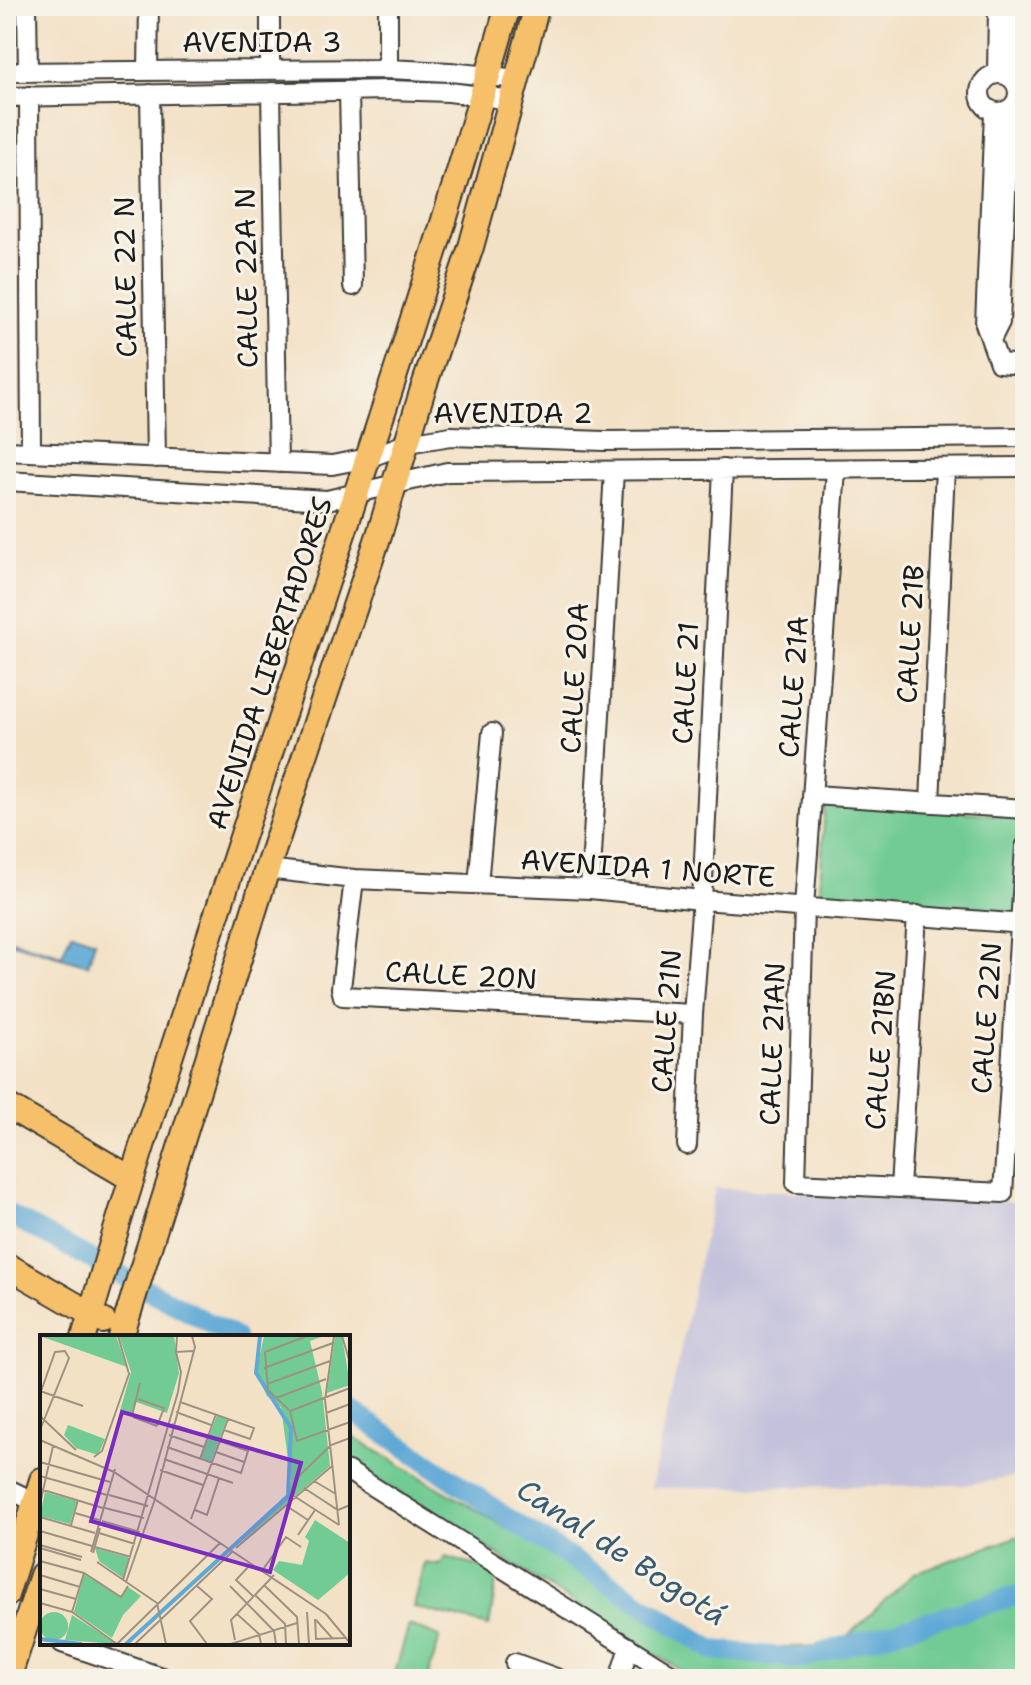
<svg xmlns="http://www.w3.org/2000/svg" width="1031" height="1685" font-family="'Shantell Sans',sans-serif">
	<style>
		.industrial { fill: #c3c1db }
		.green { fill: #71cb93; stroke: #467458; stroke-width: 2 }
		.water { fill: #5ea9d6; stroke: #3d6279; stroke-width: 2 }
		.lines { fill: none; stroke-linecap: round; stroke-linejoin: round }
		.canal { stroke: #5ea9d6; stroke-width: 20 }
		.minor-casing { stroke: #3c3a36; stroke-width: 22 }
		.major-casing { stroke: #3c3a36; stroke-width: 28 }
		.minor { stroke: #fff; stroke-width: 18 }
		.major { stroke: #f6c06b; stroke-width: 24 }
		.labels { text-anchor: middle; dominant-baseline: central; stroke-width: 6; stroke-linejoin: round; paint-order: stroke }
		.street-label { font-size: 28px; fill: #1c1c1c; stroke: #f7f3e8 }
		.water-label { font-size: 30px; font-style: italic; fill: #3a5b70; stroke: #f7f3e8 }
		.inset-river { fill: none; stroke: #5ea9d6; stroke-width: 4 }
		.inset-road { fill: none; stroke: #9d9282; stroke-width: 2 }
		.view { fill: #7b2cbf; fill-opacity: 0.15; stroke: #7b2cbf; stroke-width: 4 }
		.inset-edge { fill: none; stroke: #1c1c1c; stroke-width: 4 }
	</style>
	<rect width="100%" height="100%" fill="#f7f3e8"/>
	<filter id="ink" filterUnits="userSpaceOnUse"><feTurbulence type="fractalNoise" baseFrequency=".0125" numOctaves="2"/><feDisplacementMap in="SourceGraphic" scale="16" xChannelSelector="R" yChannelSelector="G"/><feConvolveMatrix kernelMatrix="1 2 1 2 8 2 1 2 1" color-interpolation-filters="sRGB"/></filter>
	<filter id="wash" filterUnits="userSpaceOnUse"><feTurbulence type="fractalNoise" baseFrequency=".006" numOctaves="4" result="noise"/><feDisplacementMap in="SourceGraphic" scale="32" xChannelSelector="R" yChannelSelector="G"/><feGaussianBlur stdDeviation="1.8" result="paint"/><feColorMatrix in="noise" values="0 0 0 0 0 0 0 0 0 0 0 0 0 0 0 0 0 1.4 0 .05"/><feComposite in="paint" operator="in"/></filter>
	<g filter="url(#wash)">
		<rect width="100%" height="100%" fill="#f3e1c6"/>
		<path class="industrial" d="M715,1188L1025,1203V1475L965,1485L651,1488Z"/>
		<path class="green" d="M831,801L1025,817V914L819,900L825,805H831Z
			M348,1434L713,1650L838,1645L914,1573L1025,1534V1679H695L348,1461Z
			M445,1557L498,1572L489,1626L414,1607L425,1563L440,1565Z
			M409,1625L440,1637L427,1679H393Z"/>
		<path class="water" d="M71,933L95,941L88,965L6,941V938L62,955Z"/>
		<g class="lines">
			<path class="canal" d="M6,1213L235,1337
				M348,1408L514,1522L713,1650L801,1659L1025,1593"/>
		</g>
	</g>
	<g filter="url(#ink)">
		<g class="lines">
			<g class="minor-casing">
				<path id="minor" d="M27,6L28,72
					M270,6V70
					M388,69V6
					M148,71L149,6
					M6,72L388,69L450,72L518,79
					M997,74L998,6
					M980 93a19 19 0 1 1 38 0a19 19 0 1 1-38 0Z
					M1009,77L1013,6
					M349,91L353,286
					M271,92L278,463
					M150,94L156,458
					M29,96L31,452
					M6,97L389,90L449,92L512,100
					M994,112L985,324L999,363L1025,365
					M991,340L1000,322L1010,109
					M6,451L332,465L368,458L408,443L451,436L605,441L1025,437
					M836,470L804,907L796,1183L1003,1193L1025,847
					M6,481L327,500L447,472L1025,467
					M814,795L1025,809
					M930,803L945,468
					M267,869L354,879L590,889L702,900L1025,924
					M354,879L341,988L343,996L693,1014
					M478,884L492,733
					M590,889L614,471
					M687,1145L693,1014L702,900L723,469
					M900,1188L917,915
					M348,1471L679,1679
					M6,1488L35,1502
					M62,1643L167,1679
					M515,1663L559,1679
					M619,1679L629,1647"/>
			</g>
			<g class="major-casing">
				<path id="major" d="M6,1105L132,1179
					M6,1265L103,1321
					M84,1337C215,890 380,454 508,6
					M121,1337L267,869L380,532L422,392L471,247L537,6
					M6,1595L42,1480
					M8,1679L42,1575"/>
			</g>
			<use href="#minor" class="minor"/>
			<use href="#major" class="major"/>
		</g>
	</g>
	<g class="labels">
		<g class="street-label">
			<text x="262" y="42">AVENIDA 3</text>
			<text transform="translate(125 277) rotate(-91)">CALLE 22 N</text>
			<text transform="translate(246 278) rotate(-91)">CALLE 22A N</text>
			<text x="513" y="413">AVENIDA 2</text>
			<text transform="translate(910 634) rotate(-87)">CALLE 21B</text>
			<text transform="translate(269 663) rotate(-72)">AVENIDA LIBERTADORES</text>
			<text transform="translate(574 678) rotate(-87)">CALLE 20A</text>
			<text transform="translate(685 683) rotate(-87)">CALLE 21</text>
			<text transform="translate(793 687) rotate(-86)">CALLE 21A</text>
			<text transform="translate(648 868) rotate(4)">AVENIDA 1 NORTE</text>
			<text transform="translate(461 975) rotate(3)">CALLE 20N</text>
			<text transform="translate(986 1018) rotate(-86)">CALLE 22N</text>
			<text transform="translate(666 1021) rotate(-86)">CALLE 21N</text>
			<text transform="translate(772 1044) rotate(-88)">CALLE 21AN</text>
			<text transform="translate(880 1050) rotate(-86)">CALLE 21BN</text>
		</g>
		<g class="water-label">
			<text transform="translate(622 1552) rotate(33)">Canal de Bogotá</text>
		</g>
	</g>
	<g transform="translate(40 1335)">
		<rect width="310" height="310" fill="#f3e1c6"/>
		<path d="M0,1H76L87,32ZM79,1H134L139,38L127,78L96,67L91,81L80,76L91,37ZM224,1H284L270,6L282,57L290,131L196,212L248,161L251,147L241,72L227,61L216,38ZM295,1H302L310,50L287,58ZM177,80L187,84L171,127L161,123ZM28,90L65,104L58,120L36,113L24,100ZM5,157L37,166L30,189L0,181ZM275,185L310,208V238L278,265L233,235L239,226L262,230L269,206L265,202ZM55,213L90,223L83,243L59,226ZM44,239L80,262L88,252L101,261L83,280L72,303L34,277ZM0 291a14 14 0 1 1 28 0a14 14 0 1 1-28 0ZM32,280L74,307L76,309L25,305Z" fill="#71cb93"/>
		<path class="inset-river" d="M0,304L42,309M86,309L248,161L251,93L216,38L220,1"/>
		<path class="inset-road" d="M137,1L136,17L153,16M267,1L225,17L228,55L250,76L257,106L310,87M294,1L285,65L299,190M302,1L310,28M224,33L293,8M227,49L290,26M0,56L43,71M0,59L15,17L25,16L29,23L0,95M236,63L286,44M98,64L124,73L117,91M140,67L214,93L210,104L184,95M250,76L310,53M136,77L171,90M286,78L310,69M0,81L36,115M92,81L100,48M93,82L117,91M129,100L164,112M0,105L74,137L286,279L310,308M127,112L201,138L208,116L132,89M176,117L204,127M54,122L62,116L89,39L78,1M124,124L193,148M160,124L176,79M0,127L70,147M120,135L163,150M0,141L67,160M274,146L296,159M264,153L298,175L310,170M0,154L63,173M254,159L258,142L291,110L310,103M69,160L108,171M254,161L299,190M0,169L13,111M245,170L268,185M65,173L104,183M155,175L167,180L179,143M35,178L59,185M0,182L55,198M151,184L188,84M62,186L100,197M31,190L38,165M0,196L52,211M59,198L95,209M258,200L275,175M0,210L42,222M55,212L91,222M0,213L41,225M196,213L292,131M51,217L75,134M53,218L60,193M0,226L44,238L81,262L88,251M57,227L117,268L126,309M210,230L196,245L214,262M224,233L246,202L261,212M0,240L40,252M83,245L138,57L141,37L136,17M86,247L114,167L155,12L152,1M224,250L257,282L259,309M157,251L172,264L150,286L167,309M190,251L234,296L236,309M0,254L36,264M215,260L245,289L246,309M0,268L32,277L77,309M32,277L44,238M267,277L269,309M197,279L219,299L221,309M275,284L276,304L305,303M276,285L293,304M195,305L191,285L234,240M77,309L180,208M95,309L193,216M191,309L257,288"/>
		<path class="view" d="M82,77L261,128L230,237L51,186Z"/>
		<rect width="310" height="310" class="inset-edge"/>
	</g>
	<rect width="1031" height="1685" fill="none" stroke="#f7f3e8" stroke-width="32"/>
</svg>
